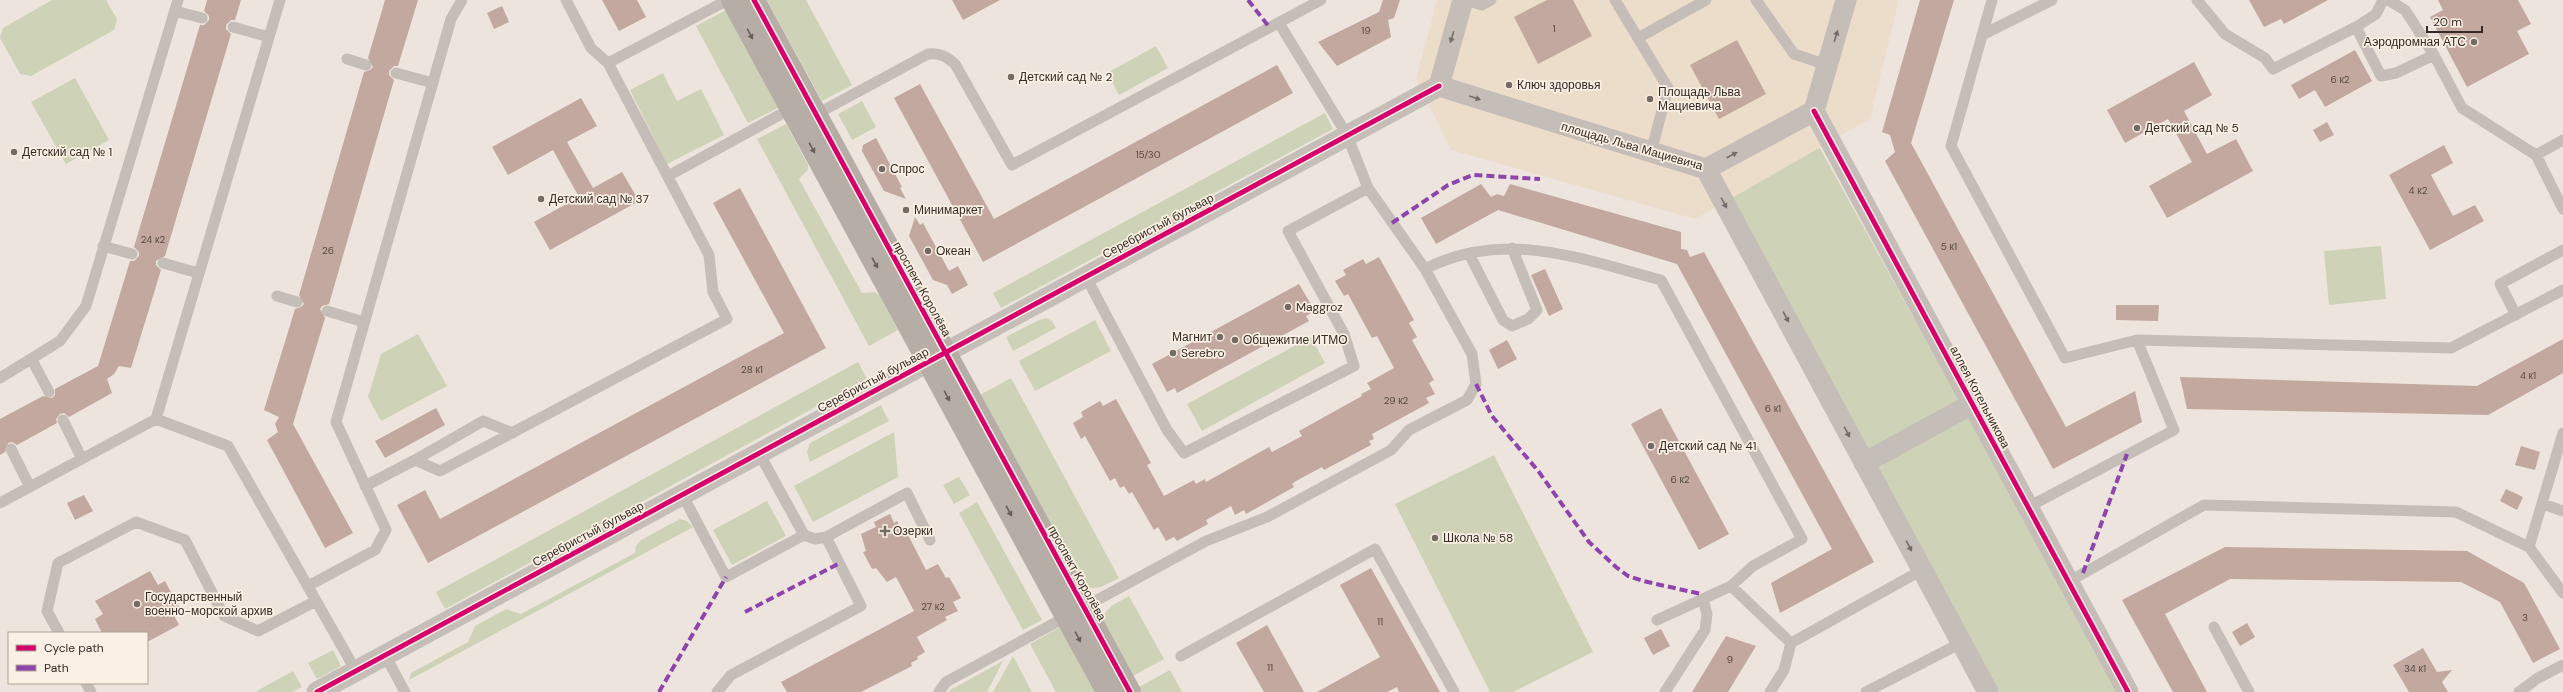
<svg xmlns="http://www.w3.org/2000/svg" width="2563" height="692" font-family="'DM Sans',sans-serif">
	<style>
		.green { fill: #ced2b6 }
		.plaza { fill: #ecddcb }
		.building { fill: #c2a89e }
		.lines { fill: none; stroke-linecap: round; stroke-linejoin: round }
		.lane { stroke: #c5bdb7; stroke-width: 11 }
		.street { stroke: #c5bdb7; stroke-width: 21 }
		.secondary { stroke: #b6ada7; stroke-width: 22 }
		.quiet { stroke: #8e44ad; stroke-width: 4; stroke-dasharray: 8 4; stroke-linecap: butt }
		.cycleway-casing { stroke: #faf0e3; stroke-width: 8 }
		.cycleway { stroke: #d6006c; stroke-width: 5 }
		.oneway { fill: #695e59 }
		.oneway2 { fill: #766c67 }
		.poi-dot { fill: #756b65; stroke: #faf0e3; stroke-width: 1.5 }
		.labels { text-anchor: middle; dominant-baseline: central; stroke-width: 3.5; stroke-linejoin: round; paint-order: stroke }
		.number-label { font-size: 10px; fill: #584a43 }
		.poi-label { font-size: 12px; fill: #352a25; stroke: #faf0e3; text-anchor: start }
		.street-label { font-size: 12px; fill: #352a25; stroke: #faf0e3 }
	</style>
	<rect width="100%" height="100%" fill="#ede5dd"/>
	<path class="green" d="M52,0H106L117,19L114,30L31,76L20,74L0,38L3,28Z
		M767,0H806L852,85L822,101Z
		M726,10L778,108L748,123L696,26Z
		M1156,46L1168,68L1119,95L1107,73Z
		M663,73L677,101L701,89L724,135L667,164L630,90Z
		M75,78L109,140L66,164L31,102Z
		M862,101L876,127L852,140L838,114Z
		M1325,113L1333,129L1001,308L993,293Z
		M786,124L808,165V170L799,179L862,293L875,292L880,296L898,330L869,346L757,139Z
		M1811,132L1959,400L1868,450L1724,181Z
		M2381,246L2386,299L2329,305L2324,251Z
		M1046,318L1052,321L1056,328L1013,351L1006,337L1039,320Z
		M1095,320L1111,351L1035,391L1019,361Z
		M418,334L447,386L381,421L368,397L381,354Z
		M1311,337L1325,363L1202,431L1187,404Z
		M858,362L867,379L445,609L436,592Z
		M1011,378L1119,578L1101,587L1086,589L980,395Z
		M881,405L889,421L810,462L807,452L810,443Z
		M1967,416L2119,692H1999L1877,466Z
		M894,432L898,477L813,522L794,486Z
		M1494,455L1593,652L1513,692H1490L1395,504Z
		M959,477L970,495L954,504L943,485Z
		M767,501L786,536L732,565L713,530Z
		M977,502L1042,620L1023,630L959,513Z
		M680,519L687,521L693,527L409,680L411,673L468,642L475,626L506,609L521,614L635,553L636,546L641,540Z
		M1129,596L1164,659L1133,676L1101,618L1111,606Z
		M1060,627L1094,692H1056L1030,644Z
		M333,650L341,666L317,679L308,663Z
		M1013,656L1032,692H993Z
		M1003,661L987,692H949L950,690Z
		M1170,670L1182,692H1141L1139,687Z
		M293,671L302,687L292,692H255Z"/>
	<path class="plaza" d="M1437,0H1899L1870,119L1695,219L1451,150L1416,79Z"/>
	<path class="building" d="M207,0H241L235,20H231L226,25V29L231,34L165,256L156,261V265L161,270L131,368L119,366L114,374L107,379L112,393L69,417L64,413L60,414L56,419L57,423L17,445L12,442L8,443L5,452L0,455V419L43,396L52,398L55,395V389L98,366L130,261H134L139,256V252L134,247L200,25H204L209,20V16L204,11Z
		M385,0H418L398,66H394L389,71V75L394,80L329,304L322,306L320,309L325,318L293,424L353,533L325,548L267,440L278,432L275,424L279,417L264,410L295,309L301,307L304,304L299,295L364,72L370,70L373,67L368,58Z
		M602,0H637L646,17L619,31Z
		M952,0H1000L963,20Z
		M1383,0H1400L1394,18L1388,20L1391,37L1337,66L1318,42L1379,12Z
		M1547,0H1573L1592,36L1538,64L1514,17Z
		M1920,0H1954L1911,143L2066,427L2135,391L2142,422L2053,469L1885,161L1895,152L1890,135L1882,132Z
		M2249,0H2328L2284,24L2281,19L2264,27Z
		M2438,0H2518L2531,24L2517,31L2529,54L2467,87L2430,17L2443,10Z
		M502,6L509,22L494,29L487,13Z
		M1737,40L1766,94L1719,119L1690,65Z
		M2355,50L2372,81L2325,107L2315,90L2299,99L2291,85Z
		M2194,62L2212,95L2184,111L2207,154L2236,139L2253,171L2167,218L2149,186L2192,162L2168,119L2125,143L2107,110Z
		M1277,65L1293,93L983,262L894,98L920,84L994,219Z
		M581,98L597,126L567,142L593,188L622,172L639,201L550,250L534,222L579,197L553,150L508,175L492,147Z
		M2327,122L2334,135L2320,142L2313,130Z
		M876,138L902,187L900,188L906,199L884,191L862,151L863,145Z
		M2444,145L2453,163L2431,175L2453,216L2475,205L2484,221L2430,250L2389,175Z
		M1481,184L1491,197L1497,194L1504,196L1510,184L1681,232V249L1687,250L1690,257L1704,252L1874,562L1780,613L1771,583L1832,549L1677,264L1498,210L1436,244L1421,218Z
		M740,188L826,348L428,563L397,505L425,490L440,519L784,333L713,203Z
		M915,217L920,225L923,223L949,271L958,266L968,285L952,294L947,285L933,280L909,236Z
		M1379,257L1414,320L1409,323L1417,337L1412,340L1434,380L1429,383L1435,394L1426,398L1429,403L1372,434L1374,439L1369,441L1371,445L1324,470L1322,467L1296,481L1292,484L1294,487L1246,514L1244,510L1235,515L1231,506L1206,520L1208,524L1177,541L1174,537L1166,541L1158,527L1154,530L1132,492L1129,494L1124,486L1120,488L1115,478L1110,481L1085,436L1081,439L1073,423L1083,417L1081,412L1100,401L1103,406L1116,399L1151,463L1147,465L1164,496L1194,480L1196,484L1205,479L1206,482L1269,447L1272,452L1302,436L1299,431L1362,396L1361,394L1371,389L1367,383L1394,368L1377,336L1372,338L1348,294L1344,296L1335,281L1346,275L1343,270L1363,259L1366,264Z
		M1545,269L1563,309L1549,316L1531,275Z
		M1299,284L1315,311L1306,316L1309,321L1177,393L1175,388L1167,392L1152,364Z
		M2116,305H2159L2158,321L2116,320Z
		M2563,339V373L2488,415L2187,409L2180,377L2477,386Z
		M1507,340L1517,359L1498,369L1489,350Z
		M436,408L445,425L385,458L375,441Z
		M1661,408L1729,534L1699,550L1631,424Z
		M2521,446L2540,452L2535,470L2515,465Z
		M2506,489L2523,497L2517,510L2500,501Z
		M84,495L93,511L75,520L67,503Z
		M890,514L894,523L897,521L901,528L904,527L926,570L938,564L946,578L949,577L961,598L953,602L958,611L945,617L947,620L917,637L925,652L917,657L918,659L911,663L912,666L861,692H787L781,682L914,611L896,577L887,582L876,568L872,569L863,552L866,551L861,534L876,527L874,522Z
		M2225,547L2467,551L2524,583L2560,649L2533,663L2500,602L2461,582L2230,579L2165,614L2207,692H2173L2122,600Z
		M1371,568L1440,692H1399L1397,687L1387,692H1317L1380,657L1340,585Z
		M150,571L158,585L165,581L179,607L172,611L179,625L147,642V633H102L95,619L103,614L95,601Z
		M2247,623L2255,637L2240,646L2232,632Z
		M1267,625L1304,692H1264L1236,643Z
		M1661,629L1670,646L1653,655L1644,638Z
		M1726,636L1756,646L1728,692H1692Z
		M2423,648L2437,672L2452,670L2442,682L2448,692H2409L2393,665Z"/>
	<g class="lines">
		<path class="lane" d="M1465,0L1482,5L1491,0
			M1615,0L1668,88L1651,152
			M1756,0L1794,54L1827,65
			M1992,0L1951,146L2065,358L2137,340L2451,348L2563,290
			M2197,0L2225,34L2265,58L2273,69L2356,27L2376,14L2383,0
			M2388,0L2405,10L2434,55L2462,108L2536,155
			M175,11L202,18
			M233,27L269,37
			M2356,27L2381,76L2396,73L2434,55
			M1982,35L2052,0
			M1638,38L1706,0
			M347,59L366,65
			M608,63L728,0
			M396,73L433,83
			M813,116L928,54C940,53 946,56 955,64L1012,165L1321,0
			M2563,140L2536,155L2563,209
			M668,176L794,107
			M103,246L132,254
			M1469,254L1503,320L1512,326L1528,319L1537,310L1512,248
			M163,263L198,273
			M1425,269C1504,228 1581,259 1661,280L1802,539L1753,566L1731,586
			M1086,277L1167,430L1184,453L1354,366L1344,334L1288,231L1368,188
			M277,296L297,302
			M327,311L364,322
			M2516,315L2500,284L2563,250
			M32,360L49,392
			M0,378L60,341L86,306L178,0
			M156,419L280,0
			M63,420L82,459
			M11,449L30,487
			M415,460L483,421L513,433
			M365,486L415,460L440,471L727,319L713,292L709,255L608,63L591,48L566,0
			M682,494L726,577L804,535
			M0,503L156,419L228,446L356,671
			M2543,504L2563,511
			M2028,507L2174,430L2137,340
			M826,537L907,493L930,540
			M2529,547L2563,433
			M2068,582L2204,505L2456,512L2529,547L2563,593
			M308,586L375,550L386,530L336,422L451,19L462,0
			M1657,620L1731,586L1791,643
			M2214,627L2249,692
			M59,633L47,611L58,563L136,522L185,540L224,616L258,631L316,601
			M385,655L405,692
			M1181,656L1375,549L1454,692
			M86,683L91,692
			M717,692L731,675L861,606L826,537L815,539L804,535L759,453
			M939,692L946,682L1206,541L1267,517L1391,450L1409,430L1467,400L1476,384L1472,354L1425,269L1368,188L1347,135L1279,23
			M1665,692L1705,630L1707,614L1703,599
			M1770,692L1784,670L1791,643L1922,570
			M1866,692L1961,643
			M2519,692L2538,678L2563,665"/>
		<path class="street" d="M1439,86L1706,169L1814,111L1846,0
			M1439,86L1463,0
			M1814,111L2128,692
			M1706,169L1988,692
			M1864,463L1972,404
			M317,692L1439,86"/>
		<path class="secondary" d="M732,0L1107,692
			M754,0L1130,692"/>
		<path class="quiet" d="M1248,0L1270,28
			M1392,223L1448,185L1473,175L1540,179
			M1476,384L1492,416L1539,472L1589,542L1616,567L1628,576L1643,581L1701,594
			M2083,573L2127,454
			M745,612L840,563
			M659,692L726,577"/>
		<g class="cycleway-casing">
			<path id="cycleway" d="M754,0L1130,692
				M1814,111L2128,692
				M317,692L1439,86"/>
		</g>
		<use href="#cycleway" class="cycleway"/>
	</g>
	<defs><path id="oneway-solid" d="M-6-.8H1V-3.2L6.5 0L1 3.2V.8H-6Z"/></defs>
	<g class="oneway">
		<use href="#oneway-solid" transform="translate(750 34) rotate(62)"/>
		<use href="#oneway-solid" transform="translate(812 148) rotate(61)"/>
		<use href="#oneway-solid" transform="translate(875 263) rotate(61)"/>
		<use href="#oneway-solid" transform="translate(947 396) rotate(62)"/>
		<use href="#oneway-solid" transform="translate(1009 511) rotate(61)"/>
		<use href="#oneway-solid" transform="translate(1078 637) rotate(62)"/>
	</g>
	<g class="oneway2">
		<use href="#oneway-solid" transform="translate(1836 36) rotate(-73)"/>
		<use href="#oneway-solid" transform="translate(1452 37) rotate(107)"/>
		<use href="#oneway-solid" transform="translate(1475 98) rotate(19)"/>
		<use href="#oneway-solid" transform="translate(1732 155) rotate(-28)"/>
		<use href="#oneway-solid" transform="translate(1724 203) rotate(62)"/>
		<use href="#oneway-solid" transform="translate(1786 317) rotate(62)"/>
		<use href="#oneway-solid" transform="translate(1847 432) rotate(62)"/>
		<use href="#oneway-solid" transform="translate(1909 546) rotate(62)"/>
	</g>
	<g class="poi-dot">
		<circle cx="2474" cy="42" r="4"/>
		<circle cx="1011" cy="77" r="4"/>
		<circle cx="1509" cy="85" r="4"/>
		<circle cx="1650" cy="99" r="4"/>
		<circle cx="2137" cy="128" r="4"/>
		<circle cx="14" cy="152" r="4"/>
		<circle cx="882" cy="169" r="4"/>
		<circle cx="541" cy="199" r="4"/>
		<circle cx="906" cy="210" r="4"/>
		<circle cx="928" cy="251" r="4"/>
		<circle cx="1288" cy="307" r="4"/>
		<circle cx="1220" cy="337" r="4"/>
		<circle cx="1235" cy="340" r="4"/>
		<circle cx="1173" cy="353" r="4"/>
		<circle cx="1651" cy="446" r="4"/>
		<path d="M883 525h4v4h4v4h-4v4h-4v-4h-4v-4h4z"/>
		<circle cx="1435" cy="538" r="4"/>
		<circle cx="137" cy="604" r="4"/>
	</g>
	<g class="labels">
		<g class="number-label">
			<text x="1554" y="28">1</text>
			<text x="1366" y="30">19</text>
			<text x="2340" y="79">6 к2</text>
			<text x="1148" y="154">15/30</text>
			<text x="2418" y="190">4 к2</text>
			<text x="153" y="239">24 к2</text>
			<text x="1949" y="246">5 к1</text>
			<text x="328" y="250">26</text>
			<text x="752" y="369">28 к1</text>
			<text x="2528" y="375">4 к1</text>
			<text x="1396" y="400">29 к2</text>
			<text x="1773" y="408">6 к1</text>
			<text x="1680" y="479">6 к2</text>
			<text x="933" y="606">27 к2</text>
			<text x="2525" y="617">3</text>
			<text x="1380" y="621">11</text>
			<text x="1730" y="659">9</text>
			<text x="1270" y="667">11</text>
			<text x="2415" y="668">34 к1</text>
		</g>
		<g class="poi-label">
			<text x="2466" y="42" text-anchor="end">Аэродромная АТС</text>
			<text x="1019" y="77">Детский сад № 2</text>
			<text x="1517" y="85">Ключ здоровья</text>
			<text x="1658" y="92">Площадь Льва<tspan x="1658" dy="14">Мациевича</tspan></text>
			<text x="2145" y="128">Детский сад № 5</text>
			<text x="22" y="152">Детский сад № 1</text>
			<text x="890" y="169">Спрос</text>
			<text x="549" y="199">Детский сад № 37</text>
			<text x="914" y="210">Минимаркет</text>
			<text x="936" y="251">Океан</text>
			<text x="1296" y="307">Maggroz</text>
			<text x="1212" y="337" text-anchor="end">Магнит</text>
			<text x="1243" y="340">Общежитие ИТМО</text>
			<text x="1181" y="353">Serebro</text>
			<text x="1659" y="446">Детский сад № 41</text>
			<text x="893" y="531">Озерки</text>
			<text x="1443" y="538">Школа № 58</text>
			<text x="145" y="597">Государственный<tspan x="145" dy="14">военно-морской архив</tspan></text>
		</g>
		<g class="street-label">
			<text transform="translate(1632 146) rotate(16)">площадь Льва Мациевича</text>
			<text transform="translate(1158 226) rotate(-28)">Серебристый бульвар</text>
			<text transform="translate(922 289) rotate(61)">проспект Королёва</text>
			<text transform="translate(873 380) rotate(-28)">Серебристый бульвар</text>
			<text transform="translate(1980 397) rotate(62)">аллея Котельникова</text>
			<text transform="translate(588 534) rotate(-28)">Серебристый бульвар</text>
			<text transform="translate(1077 573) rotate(61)">проспект Королёва</text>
		</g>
	</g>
	<rect x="8" y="632" width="140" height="52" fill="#faf0e3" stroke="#aba197"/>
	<rect x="16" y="645" width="20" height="6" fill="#d6006c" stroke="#aba197"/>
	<text x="44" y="652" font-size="12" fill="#352a25">Cycle path</text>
	<rect x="16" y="665" width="20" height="6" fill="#8e44ad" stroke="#aba197"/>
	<text x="44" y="672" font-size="12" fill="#352a25">Path</text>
	<path d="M2427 26v6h55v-6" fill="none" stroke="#352a25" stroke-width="2"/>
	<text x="2433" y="26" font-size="12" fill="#352a25" stroke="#faf0e3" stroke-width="3" paint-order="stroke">20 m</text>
</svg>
